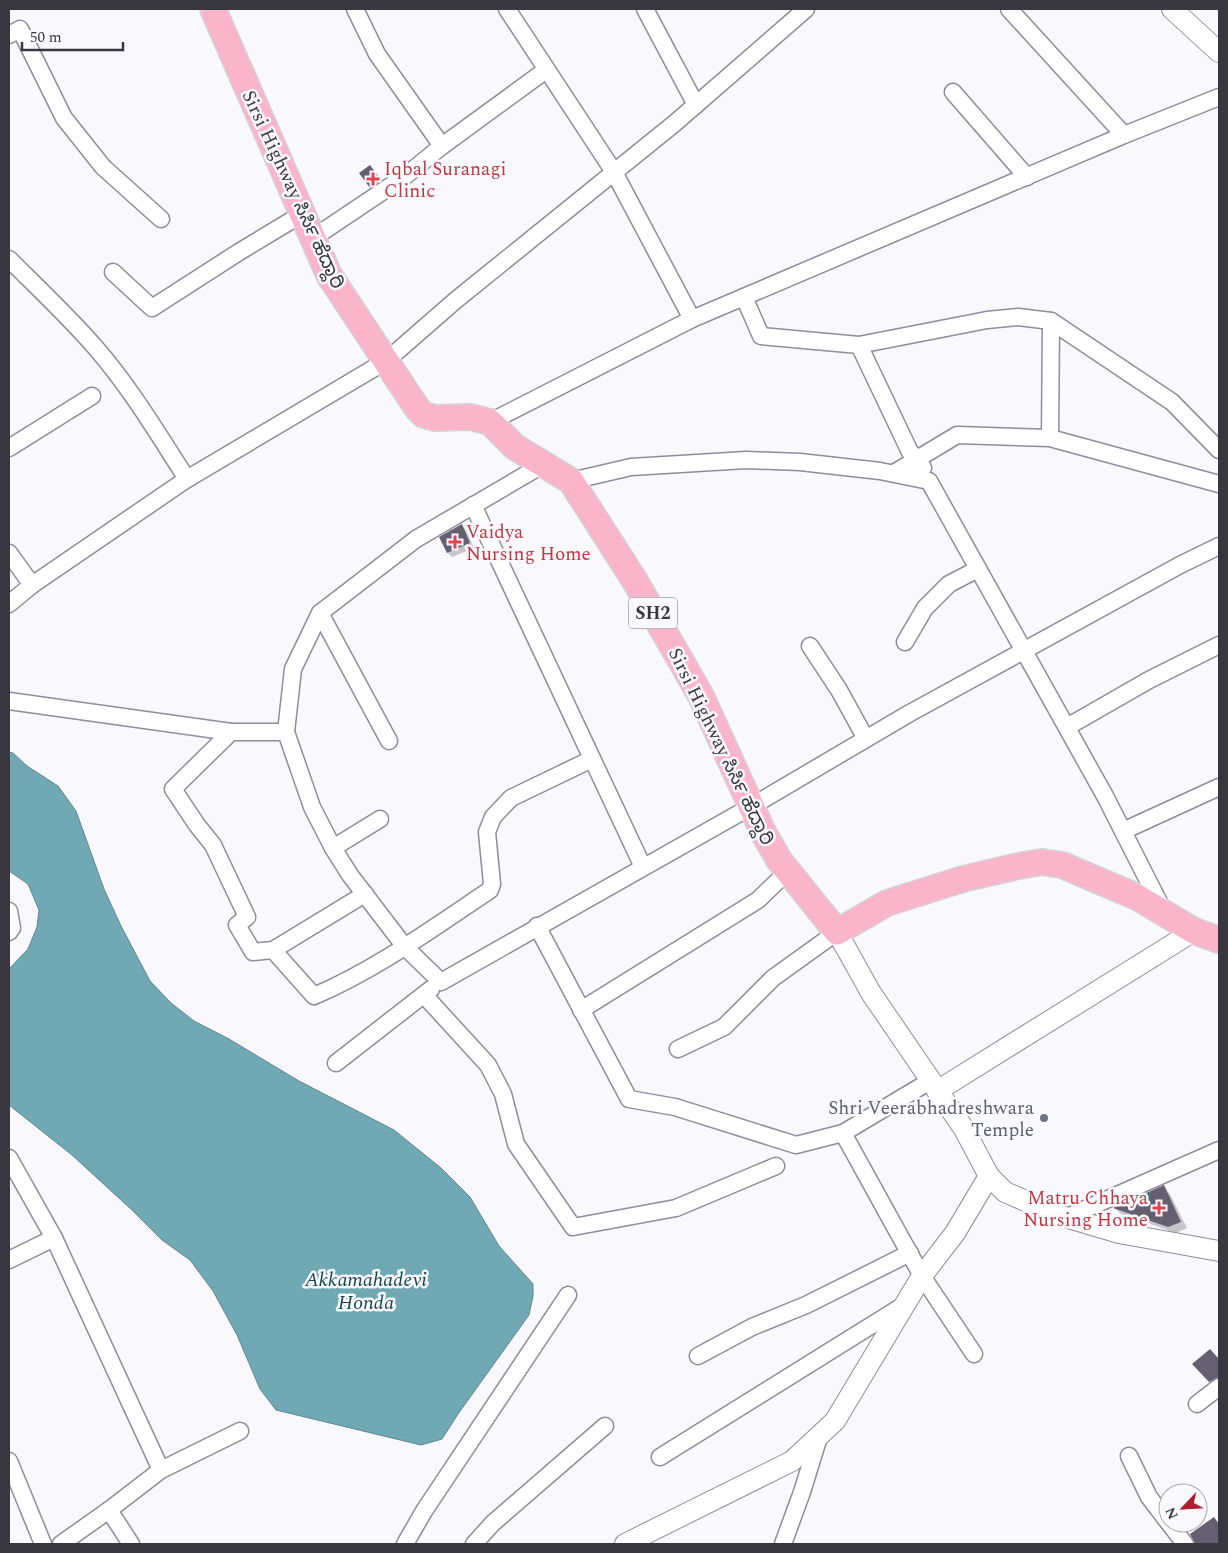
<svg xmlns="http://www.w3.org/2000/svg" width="1228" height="1553" font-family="Spectral,'Noto Sans Kannada',serif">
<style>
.water{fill:#70a8b4;stroke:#5f8691}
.shadow{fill:#0003}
.building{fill:#656071}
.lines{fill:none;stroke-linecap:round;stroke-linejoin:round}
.minor-casing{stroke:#908b9d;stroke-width:19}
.tertiary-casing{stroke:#908b9d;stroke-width:22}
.primary-casing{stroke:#d3d3d5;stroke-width:28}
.minor{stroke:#fff;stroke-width:16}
.tertiary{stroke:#fff;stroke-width:20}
.primary{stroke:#fbb5cb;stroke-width:25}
.health-dot{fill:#e0444e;stroke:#f9f8fc;stroke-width:2}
.worship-dot{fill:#6b7280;stroke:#f9f8fc;stroke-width:2}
.labels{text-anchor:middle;stroke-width:5;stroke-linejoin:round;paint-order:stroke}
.shield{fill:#f9f8fc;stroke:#727077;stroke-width:1}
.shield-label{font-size:18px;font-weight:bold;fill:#38363e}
.health-label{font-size:19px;fill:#be3a42;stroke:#f9f8fc;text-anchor:start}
.street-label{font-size:19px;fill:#38363e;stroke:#f9f8fc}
.worship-label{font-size:19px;fill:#5b616d;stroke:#f9f8fc;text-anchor:end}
.water-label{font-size:20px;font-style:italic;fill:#13474f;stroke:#f9f8fc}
</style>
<rect width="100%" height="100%" fill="#f9f8fc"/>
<polygon class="water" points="9,752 13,753 27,766 58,786 76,811 104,889 121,926 150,981 171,1003 194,1021 229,1039 299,1081 394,1130 441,1168 470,1197 499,1246 533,1284 533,1296 529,1315 458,1414 442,1439 421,1445 276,1410 260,1389 237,1335 213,1291 190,1260 162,1240 133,1211 72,1155 9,1105 9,969 28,949 37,927 39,910 28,884 9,871"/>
<g class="shadow">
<polygon points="370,166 385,185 375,191 371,187"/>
<polygon points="461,525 466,530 474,548 452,557 448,553 441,537"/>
<polygon points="1164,1187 1170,1194 1187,1228 1176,1233 1121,1214 1115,1208"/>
<polygon points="1210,1350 1219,1361 1219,1382 1214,1386 1194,1365"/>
</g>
<g class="building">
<polygon points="370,165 381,180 370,188 359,173"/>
<polygon points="462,524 470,543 447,553 439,537"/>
<polygon points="1164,1185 1181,1222 1168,1227 1113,1208"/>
<polygon points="1210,1349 1219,1359 1219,1377 1209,1382 1192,1364"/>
<polygon points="1214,1517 1219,1524 1219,1544 1195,1544 1190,1534"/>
</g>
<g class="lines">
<g class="minor-casing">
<g id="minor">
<polyline points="355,9 377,54 442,146"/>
<polyline points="507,9 614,172 692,319"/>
<polyline points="645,9 696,105"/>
<polyline points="1009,9 1124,135"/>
<polyline points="9,35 20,29 64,118 103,167 161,219"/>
<polyline points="953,92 1027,177"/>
<polyline points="313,238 404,177 442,146 546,70"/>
<path d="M9,259C38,288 68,316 95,347C130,387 158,434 187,479"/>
<polyline points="113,272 152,308 239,252 302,214"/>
<polyline points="744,297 761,336 859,345 910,452 918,459 923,468"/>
<polyline points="859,345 987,320 1018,317 1051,321 1172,402 1219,450"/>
<polyline points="490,422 692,319 1124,135 1219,97"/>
<polyline points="1050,438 1051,321"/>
<polyline points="9,448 92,396"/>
<polyline points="894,473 957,435 1050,438 1219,484"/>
<polyline points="571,481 631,467 746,460 800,462 880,471 929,481 1105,796 1164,912"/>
<polyline points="473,505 643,867"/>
<polyline points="9,553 32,585"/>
<polyline points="9,604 32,585 187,479 386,361 456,300 675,123 806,9"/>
<polyline points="320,613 389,741"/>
<polyline points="905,642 925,608 949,584 978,569"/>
<polyline points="810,646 839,690 866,739"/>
<polyline points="9,701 231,732 286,732 312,807 333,848 350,875 405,947 441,982 752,806 910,713 1180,565 1219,546"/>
<polyline points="1067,727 1149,680 1219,645"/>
<polyline points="231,732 173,789 197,825 213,845 247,917 237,925 253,952 273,950 365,894"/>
<polyline points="286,732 293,669 320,613 416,539 544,464"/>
<polyline points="1123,831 1219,787"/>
<polyline points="333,848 380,819"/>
<polyline points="9,911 12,928 9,932"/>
<polyline points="537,926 629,1099 675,1107 796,1145 843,1133 930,1081"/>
<path d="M273,950L314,996C377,969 433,928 490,890L492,884L487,832L493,817L511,798L592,759"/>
<polyline points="424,995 488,1065 503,1094 516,1144 573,1227 676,1208 776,1166"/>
<polyline points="581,1010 758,900 788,871"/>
<polyline points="678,1049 724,1027 773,978 837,932"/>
<polyline points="336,1063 431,989"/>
<polyline points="843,1133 922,1276 974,1354"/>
<polyline points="9,1158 54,1238 161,1470"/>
<polyline points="1065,1218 1219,1150"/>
<polyline points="9,1260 54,1238"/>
<polyline points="698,1356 752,1327 806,1305 910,1253"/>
<polyline points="1197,1404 1219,1387"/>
<polyline points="1129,1456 1149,1497 1168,1522"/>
<polyline points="660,1457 904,1305"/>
<polyline points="9,1461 43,1544"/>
<polyline points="1169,1523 1185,1544"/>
<polyline points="61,1544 109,1510"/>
<polyline points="131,1544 109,1510 161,1470 240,1431"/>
<polyline points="405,1544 424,1511 568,1295"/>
<polyline points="474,1544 493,1523 605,1426"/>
<polyline points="783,1544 802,1492 819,1437"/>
</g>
</g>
<g class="tertiary-casing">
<g id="tertiary">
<polyline points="1172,9 1219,52"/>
<polyline points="837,932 871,993 964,1129 989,1176 1005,1192 1058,1215 1119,1233 1219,1251"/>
<polyline points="937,1091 1194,931"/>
<polyline points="625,1544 792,1461 835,1421 922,1276 955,1233 989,1176"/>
</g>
</g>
<g class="primary-casing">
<polyline id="primary" points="213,9 329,275 417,408 424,415 435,418 470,417 490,422 515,447 571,481 635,581 701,696 763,832 779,860 837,932 887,903 963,879 1018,866 1042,862 1062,865 1137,897 1194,931 1219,940"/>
</g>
<use href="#minor" class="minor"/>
<use href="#tertiary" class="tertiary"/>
<use href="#primary" class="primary"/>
</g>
<g class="health-dot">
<path d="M370.5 171.5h5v5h5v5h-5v5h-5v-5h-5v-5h5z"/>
<path d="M452.5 534.5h5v5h5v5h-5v5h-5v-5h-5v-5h5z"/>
<path d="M1156.5 1200.5h5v5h5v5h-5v5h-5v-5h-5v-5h5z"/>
</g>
<circle class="worship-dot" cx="1044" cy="1118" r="5"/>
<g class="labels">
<rect class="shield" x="629" y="597.5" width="48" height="31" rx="4"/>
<g class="shield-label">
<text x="653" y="619">SH2</text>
</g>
<g class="health-label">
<text x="384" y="175">Iqbal Suranagi<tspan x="384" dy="22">Clinic</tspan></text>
<text x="466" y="538">Vaidya<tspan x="466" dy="22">Nursing Home</tspan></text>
<text x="1148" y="1204" text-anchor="end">Matru Chhaya<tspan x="1148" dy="22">Nursing Home</tspan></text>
</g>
<g class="street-label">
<text transform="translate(294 189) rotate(65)" y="7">Sirsi Highway ಸಿರ್ಸಿ ಹೆದ್ದಾರಿ</text>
<text transform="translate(722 746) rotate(64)" y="7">Sirsi Highway ಸಿರ್ಸಿ ಹೆದ್ದಾರಿ</text>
</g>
<g class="worship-label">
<text x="1034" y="1114">Shri Veerabhadreshwara<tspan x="1034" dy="22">Temple</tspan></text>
</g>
<g class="water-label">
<text x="366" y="1286">Akkamahadevi<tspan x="366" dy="23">Honda</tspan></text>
</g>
</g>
<rect width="1228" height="1553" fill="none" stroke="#38363e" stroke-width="20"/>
<g transform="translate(1183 1508) rotate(245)"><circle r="24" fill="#f9f8fc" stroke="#acaab0"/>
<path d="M0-4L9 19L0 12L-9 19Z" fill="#b11e30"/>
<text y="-8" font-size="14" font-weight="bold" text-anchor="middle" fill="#38363e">N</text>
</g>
<path d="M22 42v8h101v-8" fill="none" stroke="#38363e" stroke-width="2.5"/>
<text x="30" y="42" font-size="15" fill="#38363e" stroke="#f9f8fc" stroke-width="4" paint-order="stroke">50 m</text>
</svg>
